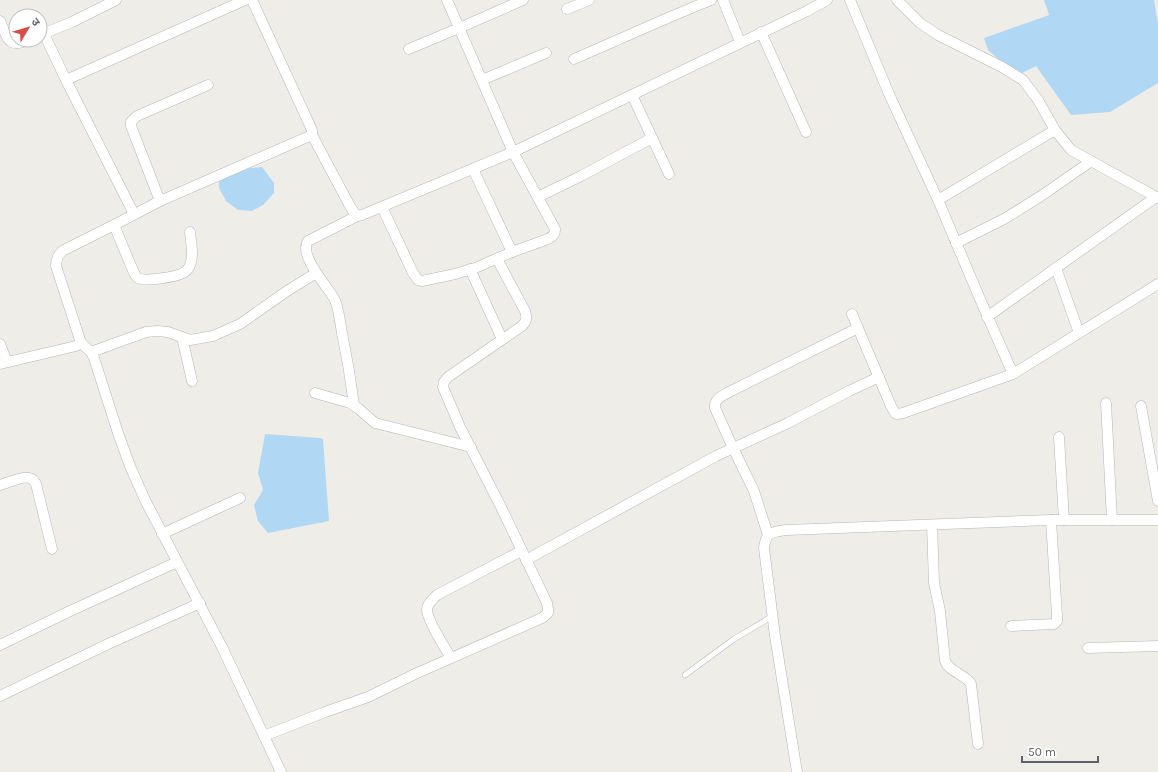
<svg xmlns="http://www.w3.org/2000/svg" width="1158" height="772" font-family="Karla,'Noto Sans Devanagari',sans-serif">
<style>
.water{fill:#b0d8f5}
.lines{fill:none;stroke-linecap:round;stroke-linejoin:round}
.service-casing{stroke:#b4b6ba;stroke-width:6}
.minor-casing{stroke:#b4b6ba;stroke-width:11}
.service{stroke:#fff;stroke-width:5}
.minor{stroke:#fff;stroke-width:10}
</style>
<rect width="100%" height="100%" fill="#efede7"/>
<g class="water">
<polygon points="1044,0 1154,0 1158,24 1158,83 1110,112 1071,115 1036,66 1022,73 1006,66 988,50 984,38 1049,15"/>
<polygon points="262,167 274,183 274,193 263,205 252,211 238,210 226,201 219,188 219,178 239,169"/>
<polygon points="265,434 320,438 323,439 329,521 268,533 258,521 254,505 263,490 258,473"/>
</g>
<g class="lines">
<g class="service-casing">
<polyline id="service" points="685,675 734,639 773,616"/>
</g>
<g class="minor-casing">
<g id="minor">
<polyline points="723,0 740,42"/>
<polyline points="850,0 889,94 938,200 980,299 1013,374 1158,284"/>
<polyline points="897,0 920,23 938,35 1002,67 1023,80 1038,100 1055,130 1071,150 1158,198"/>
<polyline points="567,9 589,0"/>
<path d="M0,21C8,38 7,49 29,40"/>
<polyline points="761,32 806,132"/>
<polyline points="44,34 66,80 134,214"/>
<polyline points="40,35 72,22 116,0"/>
<polyline points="409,49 459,28 523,0"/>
<polyline points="574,59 670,17 711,0"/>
<polyline points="66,80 245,0"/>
<polyline points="482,80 546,53"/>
<polyline points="632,95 669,174"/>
<polyline points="312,135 351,208 357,216 362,215 513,152 807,11 827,0"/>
<polyline points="473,169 512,252"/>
<polyline points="538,197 581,176 652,138"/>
<polyline points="938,200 1055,130"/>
<polyline points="160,201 131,126 131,122 137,116 208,85"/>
<path d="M382,207L413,273L418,280L422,281L455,274L475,268L512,252L548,239C553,236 555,235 555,229L513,152L447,0"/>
<path d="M114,225L134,273C135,274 136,277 138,278C144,282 176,277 183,273C185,272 187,270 188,269C195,258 191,244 190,232"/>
<polyline points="956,243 1004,219 1041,196 1090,162"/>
<polyline points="1056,268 1079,333"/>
<polyline points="470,269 502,339"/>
<polyline points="852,314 891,406 895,413 897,414 903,413 1013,374"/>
<polyline points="987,317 1156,197"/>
<polyline points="182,337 192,381"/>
<polyline points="81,343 91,352 94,358 118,433 130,466 145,500 222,647 281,772"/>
<polyline points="0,344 7,362"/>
<polyline points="91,352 146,332 157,331 168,332 190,340 213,336 240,324 287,291 316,273"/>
<path d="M0,364L76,346L81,343L56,266C56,259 58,254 64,250L114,225L160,201L312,135V130L252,0"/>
<polyline points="315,393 350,403 359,409 375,423 471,447"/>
<polyline points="1106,403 1112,520"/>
<path d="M354,405C351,381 347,357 342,333C340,322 339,310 335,300C328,287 298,255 308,241L357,216"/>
<polyline points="1141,406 1158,501"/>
<polyline points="1059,437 1064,520"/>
<path d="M0,485C7,483 23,476 29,478C33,478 34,481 36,484L52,549"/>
<path d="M932,525L934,583L940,611L945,661C949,672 965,674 971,684L978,744"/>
<polyline points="162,534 240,498"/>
<path d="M768,535L754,491L733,448L715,408C714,399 722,396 729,392L858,328"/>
<polyline points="526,560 716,456 788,423 849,391 879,377"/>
<polyline points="1011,626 1054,624 1057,621 1057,616 1051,520"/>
<polyline points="0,645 68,612 177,562"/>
<polyline points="1088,648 1158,646"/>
<path d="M451,658C445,648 427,620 427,610C427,604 433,599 437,595L521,551"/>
<polyline points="0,696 108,644 200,603"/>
<path d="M264,736L325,712L368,697L415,674L542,618L548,613V609L547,603L500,505L460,427L443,387L444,382L448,377L522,326C527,321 527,318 525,311L497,259"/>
<path d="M797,772L775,636L764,548C766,532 772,532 786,530L1051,520H1158"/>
</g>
</g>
<use href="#service" class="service"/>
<use href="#minor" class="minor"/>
</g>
<g transform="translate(28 28) rotate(52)"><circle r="19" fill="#ffffff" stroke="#bfc0c1"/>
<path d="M0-3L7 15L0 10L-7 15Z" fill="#d54f46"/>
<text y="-6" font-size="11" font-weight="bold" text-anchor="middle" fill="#5e6165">उ</text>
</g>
<path d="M1022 756v6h76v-6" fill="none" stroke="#5e6165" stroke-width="2"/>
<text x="1028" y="756" font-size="12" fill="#5e6165" stroke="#ffffff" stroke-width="3" paint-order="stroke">50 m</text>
</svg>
